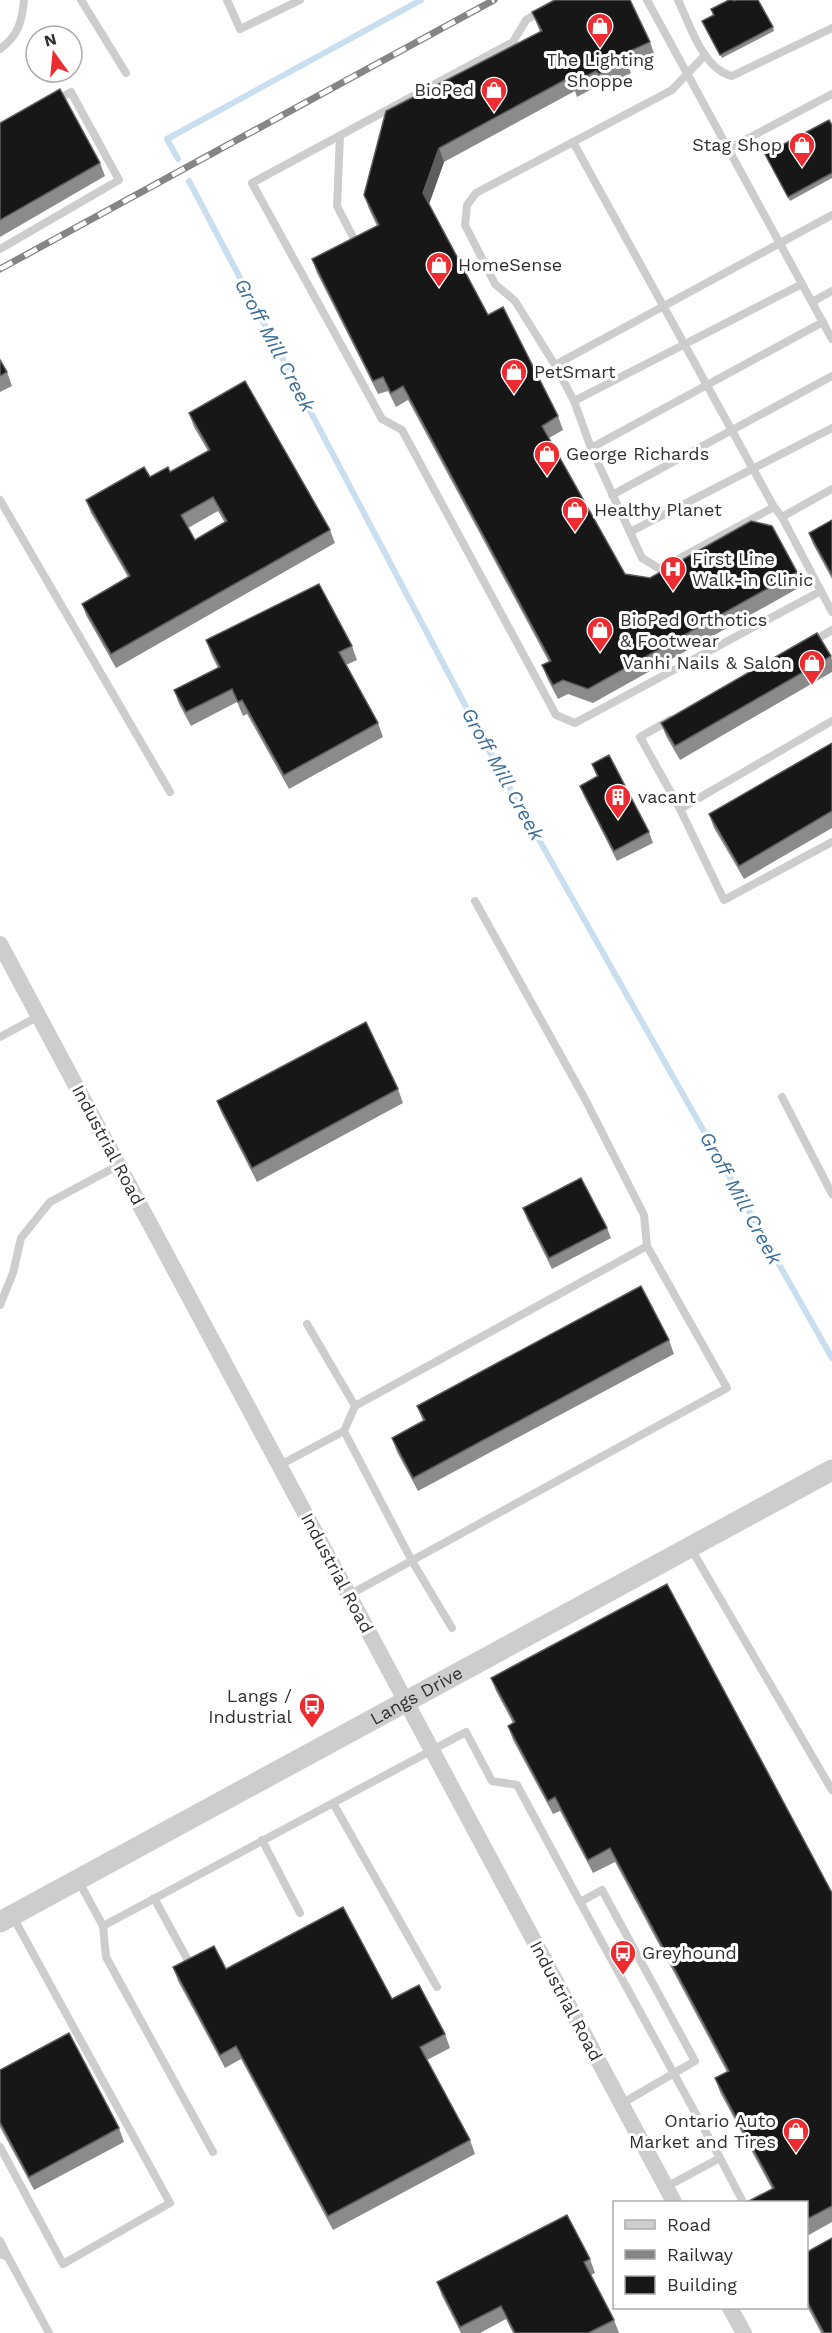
<svg xmlns="http://www.w3.org/2000/svg" width="832" height="2333" font-family="'Work Sans',sans-serif">
<style>
.lines{fill:none;stroke-linecap:round;stroke-linejoin:round}
.stream{stroke:#c9deee;stroke-width:6}
.service{stroke:#cdcdcd;stroke-width:8}
.minor{stroke:#cdcdcd;stroke-width:16}
.tertiary{stroke:#cdcdcd;stroke-width:21}
.rail-casing{stroke:#858585;stroke-width:7}
.rail{stroke:#fff;stroke-width:4.5;stroke-dasharray:14;stroke-linecap:butt}
.wall{fill:#8b8b8b;fill-rule:evenodd}
.shaded-wall{fill:#5d5d5d}
.building{fill:#171717;stroke:#5d5d5d;stroke-width:1.5;fill-rule:evenodd}
.labels{text-anchor:middle;stroke-width:6;stroke-linejoin:round;paint-order:stroke}
.poi-label{font-size:18px;fill:#303030;stroke:#fff;text-anchor:start}
.street-label{font-size:18px;fill:#303030;stroke:#fff}
.water-label{font-size:20px;font-style:italic;fill:#3a6e96;stroke:#fff}
</style>
<rect width="100%" height="100%" fill="#fff"/>
<g class="lines">
<g class="stream">
<polyline points="178,159 167,139 421,0"/>
<polyline points="189,181 494,760 832,1358"/>
</g>
<g class="service">
<polyline points="81,0 126,73"/>
<polyline points="227,0 240,29 300,0"/>
<polyline points="560,0 526,20 513,42 252,183 382,419 402,430 556,715 575,723 821,591"/>
<polyline points="647,0 832,339"/>
<path d="M678,0C690,25 703,69 732,76L832,28"/>
<path d="M0,49C18,36 22,22 24,0"/>
<polyline points="705,55 672,90 476,193 467,205 465,225 495,284 515,301 555,365 574,401 591,448 642,558 660,569 774,507 782,517"/>
<polyline points="340,136 337,206 356,243"/>
<polyline points="573,142 774,507"/>
<polyline points="728,149 832,94"/>
<polyline points="0,249 119,180 71,92 55,101"/>
<polyline points="812,302 832,291"/>
<polyline points="555,365 832,215"/>
<polyline points="574,401 802,284"/>
<polyline points="591,448 823,322"/>
<polyline points="832,489 782,517 832,612"/>
<polyline points="612,495 832,376"/>
<polyline points="0,500 170,792"/>
<polyline points="630,532 832,428"/>
<polyline points="810,643 832,630"/>
<polyline points="670,720 640,737 680,809"/>
<polyline points="832,721 680,809 724,900 832,842"/>
<polyline points="475,901 585,1099 644,1215 647,1246"/>
<polyline points="0,1037 39,1016"/>
<polyline points="782,1097 832,1194"/>
<polyline points="0,1305 13,1273 21,1238 50,1202 119,1165"/>
<polyline points="307,1324 355,1406"/>
<polyline points="344,1431 412,1561 452,1628"/>
<polyline points="280,1465 344,1431 355,1406 647,1246 727,1388 349,1595"/>
<polyline points="690,1547 832,1790"/>
<polyline points="333,1803 437,1987"/>
<polyline points="262,1840 300,1913"/>
<polyline points="78,1880 103,1926 466,1732 492,1781 517,1785 580,1902"/>
<polyline points="154,1898 190,1964"/>
<polyline points="103,1926 106,1957 213,2152"/>
<polyline points="621,2104 695,2061 602,1890 580,1902 720,2158 666,2187"/>
<polyline points="0,2147 63,2264 170,2203 13,1917"/>
<polyline points="720,2158 743,2202"/>
<polyline points="0,2241 8,2257"/>
<polyline points="0,2254 8,2257 49,2333"/>
</g>
<g class="minor">
<polyline points="0,944 674,2202"/>
<polyline points="730,2308 744,2333"/>
</g>
<path class="tertiary" id="s1" d="M0,1922L832,1470"/>
<g class="rail-casing">
<polyline id="rail" points="0,269 494,0"/>
</g>
<use href="#rail" class="rail"/>
</g>
<g class="wall">
<polygon points="734,1 773,27 774,31 722,58 702,21 713,15 711,9"/>
<polygon points="532,12 650,42 655,56 629,68 631,73 604,88 601,84 577,97 575,91 444,162 429,204 488,315 558,416 563,430 549,438 625,574 650,578 797,572 802,586 593,703 568,694 558,699 547,678 542,665 549,662 408,400 396,407 388,391 378,394 317,273 312,259 377,226 369,209 364,195 540,32"/>
<polygon points="0,123 100,163 105,176 0,237"/>
<polygon points="832,125 832,178 790,201 765,154"/>
<polygon points="0,360 7,372 12,386 0,392"/>
<path d="M189,413L330,530L335,543L116,668L87,617L82,604L128,577L91,513L86,500L150,477L170,472L208,451L194,427ZM218,511L225,523L195,540L188,528Z"/>
<polygon points="832,520 832,579 813,544 809,533"/>
<polygon points="206,640 352,646 357,660 346,665 378,723 383,737 289,789 247,714 243,716 237,702 191,726 179,704 174,690 218,668 211,654"/>
<polygon points="831,656 832,660 832,672 680,760 666,736 661,723"/>
<polygon points="832,743 832,828 744,879 714,828 709,814"/>
<polygon points="592,764 649,832 653,843 617,861 584,796 580,786 597,777"/>
<polygon points="398,1089 403,1103 257,1182 222,1114 217,1101"/>
<polygon points="523,1208 607,1228 611,1238 552,1269 527,1219"/>
<polygon points="669,1340 674,1354 418,1491 397,1452 392,1438 423,1421 417,1406"/>
<polygon points="491,1678 832,1893 832,2222 807,2236 807,2202 772,2189 720,2092 715,2078 727,2072 615,1862 593,1873 560,1811 553,1814 513,1740 508,1726 513,1723 496,1691"/>
<polygon points="173,1967 226,1969 392,1999 445,2034 450,2048 427,2060 470,2140 475,2154 333,2230 241,2059 225,2068 178,1981"/>
<polygon points="0,2070 119,2128 124,2142 34,2190 0,2127"/>
<polygon points="807,2252 832,2333 821,2333 807,2306"/>
<polygon points="590,2259 595,2273 591,2275 614,2320 619,2333 513,2333 506,2319 480,2333 461,2333 442,2296 437,2282"/>
</g>
<polygon class="shaded-wall" points="439,148 444,162 428,207 423,193"/>
<g class="building">
<polygon points="555,0 630,0 650,42 623,54 626,60 599,74 596,71 572,83 570,77 439,148 423,193 488,315 503,307 558,416 542,426 625,574 650,578 751,521 772,526 797,572 588,689 563,680 553,685 542,665 551,661 403,386 391,393 383,377 373,381 312,259 379,225 364,195 386,111 542,31 532,12"/>
<polygon points="729,0 734,0 734,1 737,0 758,0 773,27 720,55 702,21 714,15 711,9"/>
<polygon points="60,89 100,163 0,220 0,123"/>
<polygon points="829,120 832,125 832,173 788,197 765,154"/>
<polygon points="0,360 7,372 0,376"/>
<path d="M245,381L330,530L111,654L82,604L130,576L86,500L144,467L150,477L168,467L170,472L210,450L189,413ZM213,497L227,521L195,540L181,515Z"/>
<polygon points="832,520 832,575 809,533"/>
<polygon points="319,584 352,646 339,652 378,723 284,775 242,700 238,702 232,689 186,712 174,690 220,667 206,640"/>
<polygon points="817,633 831,656 675,746 661,723"/>
<polygon points="832,743 832,811 739,866 709,814"/>
<polygon points="609,755 649,832 614,851 580,786 598,776 592,764"/>
<polygon points="366,1022 398,1089 252,1168 217,1101"/>
<polygon points="581,1178 607,1228 549,1258 523,1208"/>
<polygon points="641,1286 669,1340 413,1478 392,1438 425,1420 417,1406"/>
<polygon points="667,1584 832,1893 832,2206 807,2219 807,2202 747,2202 774,2188 715,2078 729,2071 610,1848 588,1860 555,1797 548,1801 508,1726 515,1722 491,1678"/>
<polygon points="343,1907 392,1999 419,1985 445,2034 420,2047 470,2140 328,2216 236,2046 220,2055 173,1967 214,1946 226,1969"/>
<polygon points="69,2033 119,2128 29,2177 0,2122 0,2070"/>
<polygon points="567,2215 590,2259 584,2262 614,2320 588,2333 515,2333 501,2306 460,2327 437,2282"/>
<polygon points="832,2238 832,2333 824,2333 807,2301 807,2252"/>
</g>
<defs>
<g id="shop-pin" transform="scale(1.35)"><path d="M0 17L-7.5 6A9.5 9.5 0 1 1 7.5 6Z" fill="#ec2c31" stroke="#fff"/><path d="M-5-2.5h2.3a2.7 3.5 0 0 1 5.4 0H5L5.5 6h-11ZM-1.5-2.5h3a1.5 2.3 0 0 0-3 0Z" fill="#fff"/></g>
<g id="hospital-pin" transform="scale(1.35)"><path d="M0 17L-7.5 6A9.5 9.5 0 1 1 7.5 6Z" fill="#ec2c31" stroke="#fff"/><path d="M-5-5h3v3.5h4V-5h3V5h-3V1.5h-4V5h-3Z" fill="#fff"/></g>
<g id="building-pin" transform="scale(1.35)"><path d="M0 17L-7.5 6A9.5 9.5 0 1 1 7.5 6Z" fill="#ec2c31" stroke="#fff"/><path d="M-4-6H4V6H1V3H-1V6H-4ZM-2.5-4.3h1.7v1.8h-1.7ZM.8-4.3h1.7v1.8H.8ZM-2.5-1h1.7V.8h-1.7ZM.8-1h1.7V.8H.8Z" fill="#fff"/></g>
<g id="bus-pin" transform="scale(1.35)"><path d="M0 17L-7.5 6A9.5 9.5 0 1 1 7.5 6Z" fill="#ec2c31" stroke="#fff"/><path d="M-5-6H5V4H4V6H2V4H-2V6H-4V4H-5ZM-3.5-4V0h7V-4ZM-3.5 1.2v1.5H-2V1.2ZM2 1.2v1.5H3.5V1.2Z" fill="#fff"/></g>
</defs>
<g fill-rule="evenodd">
<use href="#shop-pin" x="600" y="26"/>
<use href="#shop-pin" x="494" y="90"/>
<use href="#shop-pin" x="802" y="145"/>
<use href="#shop-pin" x="439" y="265"/>
<use href="#shop-pin" x="514" y="372"/>
<use href="#shop-pin" x="547" y="454"/>
<use href="#shop-pin" x="575" y="510"/>
<use href="#hospital-pin" x="673" y="569"/>
<use href="#shop-pin" x="600" y="630"/>
<use href="#shop-pin" x="812" y="663"/>
<use href="#building-pin" x="618" y="797"/>
<use href="#bus-pin" x="312" y="1706"/>
<use href="#bus-pin" x="623" y="1953"/>
<use href="#shop-pin" x="796" y="2131"/>
</g>
<g class="labels">
<g class="poi-label">
<text x="600" y="66" text-anchor="middle">The Lighting<tspan x="600" dy="21">Shoppe</tspan></text>
<text x="474" y="96" text-anchor="end">BioPed</text>
<text x="782" y="151" text-anchor="end">Stag Shop</text>
<text x="458" y="271">HomeSense</text>
<text x="534" y="378">PetSmart</text>
<text x="566" y="460">George Richards</text>
<text x="594" y="516">Healthy Planet</text>
<text x="692" y="565">First Line<tspan x="692" dy="21">Walk-in Clinic</tspan></text>
<text x="620" y="626">BioPed Orthotics<tspan x="620" dy="21">&amp; Footwear</tspan></text>
<text x="792" y="669" text-anchor="end">Vanhi Nails &amp; Salon</text>
<text x="638" y="803">vacant</text>
<text x="292" y="1702" text-anchor="end">Langs /<tspan x="292" dy="21">Industrial</tspan></text>
<text x="642" y="1959">Greyhound</text>
<text x="776" y="2127" text-anchor="end">Ontario Auto<tspan x="776" dy="21">Market and Tires</tspan></text>
</g>
<g class="street-label">
<text transform="translate(108 1145) rotate(62)" y="6">Industrial Road</text>
<text transform="translate(337 1573) rotate(62)" y="6">Industrial Road</text>
<text dy="6" stroke="none"><textPath href="#s1" startOffset="474">Langs Drive</textPath></text>
<text transform="translate(566 2001) rotate(62)" y="6">Industrial Road</text>
</g>
<g class="water-label">
<text transform="translate(275 345) rotate(62)" y="7">Groff Mill Creek</text>
<text transform="translate(503 774) rotate(61)" y="7">Groff Mill Creek</text>
<text transform="translate(741 1198) rotate(61)" y="7">Groff Mill Creek</text>
</g>
</g>
<rect x="613" y="2201" width="195" height="108" fill="#ffffff" stroke="#acacac" stroke-width="1.5"/>
<rect x="625" y="2220" width="30" height="9" fill="#cdcdcd" stroke="#acacac" stroke-width="1.5"/>
<text x="667" y="2231" font-size="18" fill="#303030">Road</text>
<rect x="625" y="2250" width="30" height="9" fill="#858585" stroke="#acacac" stroke-width="1.5"/>
<text x="667" y="2261" font-size="18" fill="#303030">Railway</text>
<rect x="625" y="2276" width="30" height="18" fill="#171717" stroke="#acacac" stroke-width="1.5"/>
<text x="667" y="2291" font-size="18" fill="#303030">Building</text>
<g transform="translate(54 54) rotate(345)"><circle r="28" fill="#ffffff" stroke="#acacac" stroke-width="1.5"/>
<path d="M0-4.5L10 22L0 15L-10 22Z" fill="#ec2c31"/>
<text y="-9" font-size="16" font-weight="bold" text-anchor="middle" fill="#303030">N</text>
</g>
</svg>
